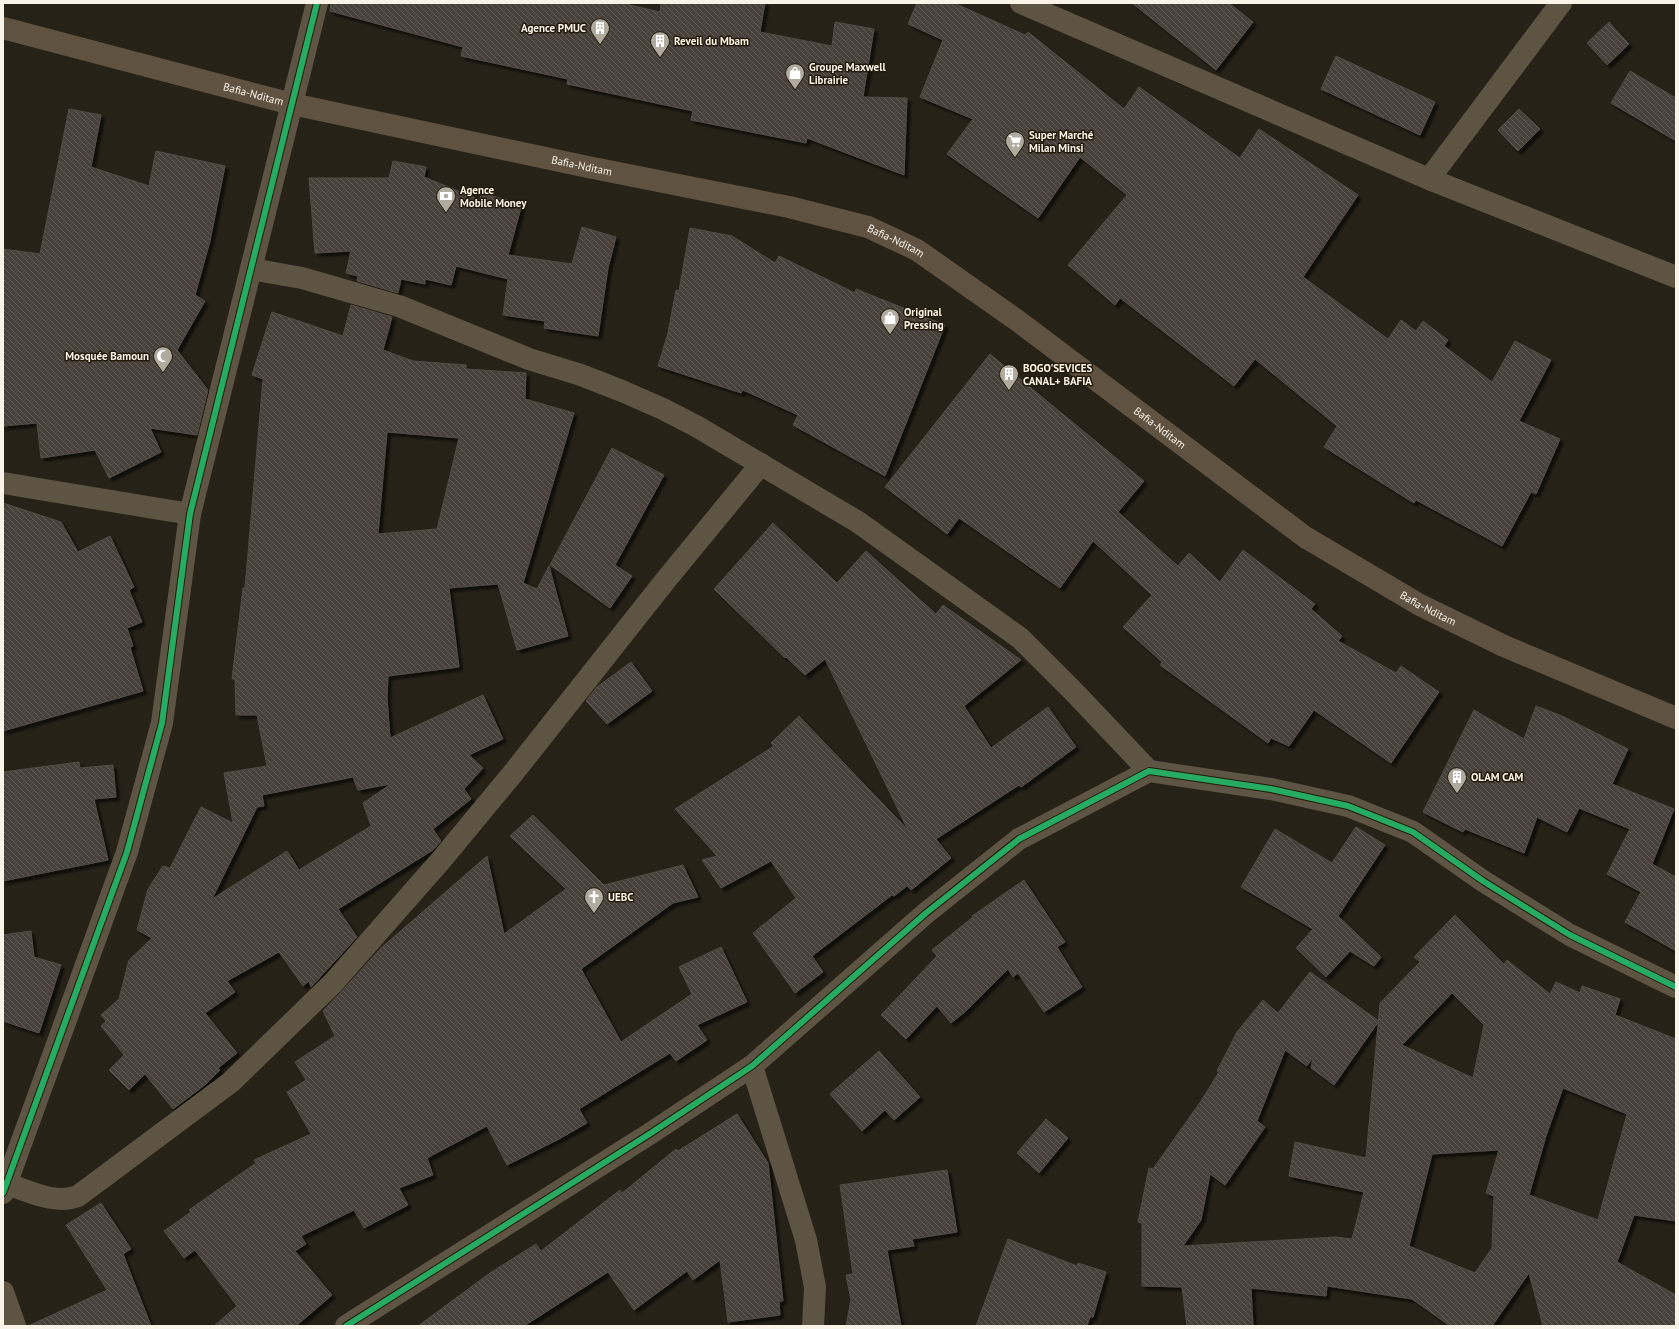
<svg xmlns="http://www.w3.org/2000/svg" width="1679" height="1329" font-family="'PT Sans',sans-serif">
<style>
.building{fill:url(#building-back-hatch);stroke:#524c46;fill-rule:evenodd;filter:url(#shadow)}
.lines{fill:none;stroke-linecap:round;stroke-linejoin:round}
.minor{stroke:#5e5443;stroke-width:22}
.secondary{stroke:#5f5240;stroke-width:22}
.cycleway-casing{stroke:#231a09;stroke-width:8}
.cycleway{stroke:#26ab63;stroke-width:6}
.labels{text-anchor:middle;stroke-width:3;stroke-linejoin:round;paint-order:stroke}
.poi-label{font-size:11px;font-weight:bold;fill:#f9f3e8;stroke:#231a09;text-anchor:start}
.street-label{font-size:11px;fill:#f9f3e8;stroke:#231a09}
</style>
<defs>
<pattern id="building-back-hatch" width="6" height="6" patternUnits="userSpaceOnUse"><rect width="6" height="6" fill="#47403a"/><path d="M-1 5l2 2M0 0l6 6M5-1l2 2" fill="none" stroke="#625c56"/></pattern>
<filter id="shadow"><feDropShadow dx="3.5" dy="3.5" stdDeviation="1" flood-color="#0009"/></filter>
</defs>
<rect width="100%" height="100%" fill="#272218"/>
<g class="building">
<polygon points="331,3 621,3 660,12 661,3 765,3 760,32 832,46 835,22 874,29 863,97 907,98 904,175 807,138 806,143 691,120 693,111 567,84 568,79 461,56 463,47 330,11"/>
<polygon points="917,3 954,3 1025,35 1028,32 1124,109 1139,87 1240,158 1259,129 1358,195 1303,277 1388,339 1401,320 1416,331 1423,321 1448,340 1444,346 1492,382 1515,341 1551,360 1519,421 1560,439 1536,494 1531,492 1502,546 1416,500 1414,503 1324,447 1337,426 1255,359 1234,386 1120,298 1115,305 1068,265 1127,195 1080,157 1038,218 947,154 973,119 920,97 943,40 908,24"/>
<polygon points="1132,3 1229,3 1253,22 1216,70"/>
<polygon points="1609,22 1629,44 1607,65 1587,43"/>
<polygon points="1336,56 1435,102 1420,135 1321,89"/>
<polygon points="1630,71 1676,98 1676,141 1611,103"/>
<polygon points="69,109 101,115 91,167 149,186 156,151 225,166 210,241 195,295 205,301 177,350 208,390 197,435 150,428 161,452 109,478 95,450 41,458 37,423 3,426 3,249 40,254"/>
<polygon points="1519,109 1540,129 1518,151 1498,130"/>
<polygon points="393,161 426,167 424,177 480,200 481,193 522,204 508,255 572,264 582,227 616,237 608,268 598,336 544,328 545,321 503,315 508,279 456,266 451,285 425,279 425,284 401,279 398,293 357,281 358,276 346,273 351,251 315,253 309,178 389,178"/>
<polygon points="690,228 732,236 775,263 779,256 855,293 856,289 945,325 885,476 793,425 798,415 743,390 741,393 658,366 668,333 676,290 679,291"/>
<path d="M351,305L392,317L383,350L413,361L466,365V369L526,373L525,399L574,413L523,583L537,589L549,566L568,636L517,650L498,584L449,588L459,667L388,676L387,698L390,738L483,695L503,739L469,755L483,768L464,789L471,799L433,829L441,841L433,850L338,909L357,937L311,987L309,981L303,986L279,952L227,981L235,992L205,1013L237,1053L218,1068L220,1070L206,1084L173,1109L145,1074L129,1090L109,1070L124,1055L101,1026L106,1021L101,1015L119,999L129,960L152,938L137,930L148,889L163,866L170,868L201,807L233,823L224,773L267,766L257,715H236L235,679H232L243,588H245L263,379L252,375L272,312L343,336ZM387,432L459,438L437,529L378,534ZM353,777L358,790L391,784L363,803L371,826L299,870L287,851L212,899L257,807L264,806L262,795Z"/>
<polygon points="990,354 1144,481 1118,512 1178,566 1189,553 1220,582 1243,550 1315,604 1311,609 1342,636 1338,641 1396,673 1401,666 1439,692 1391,763 1314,710 1289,746 1271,738 1268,743 1160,665 1162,662 1123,627 1152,595 1093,541 1060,588 959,518 947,534 885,487"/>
<polygon points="612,448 664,475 615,565 632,576 610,608 550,565"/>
<polygon points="3,503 61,522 78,552 110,536 134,587 129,590 142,622 127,628 133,646 130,647 143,691 3,731"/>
<polygon points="773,523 837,583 866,551 936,614 943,605 1021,660 964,706 991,748 1048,707 1076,747 1021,787 1019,785 936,839 951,858 911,890 907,886 894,896 892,895 812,956 823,972 795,993 753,933 796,898 771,861 721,888 702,860 717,856 675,809 774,746 771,743 799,716 908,830 825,659 805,675 786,657 785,658 714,589"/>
<polygon points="631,662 652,691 607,724 586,701 597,687"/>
<polygon points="1536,706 1562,716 1628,749 1612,784 1674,809 1652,864 1676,877 1676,951 1625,922 1641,892 1607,874 1630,829 1579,808 1567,832 1537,817 1524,853 1465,829 1463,832 1423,812 1474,710 1524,739"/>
<polygon points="79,762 80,768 113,765 116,797 94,799 108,860 3,881 3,772"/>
<polygon points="533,815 604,885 683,865 698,897 673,903 581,969 621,1042 692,994 679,967 721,947 747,1002 697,1025 707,1040 676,1061 670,1053 579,1109 587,1123 559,1139 507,1165 487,1126 427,1158 433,1175 399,1188 408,1205 364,1228 354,1210 301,1236 306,1244 295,1251 332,1295 296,1326 214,1326 237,1306 195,1250 184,1258 164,1231 191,1212 189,1210 256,1163 254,1160 311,1134 287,1092 306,1080 295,1062 335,1036 323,1011 342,991 381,948 487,856 504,934 566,889 510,836"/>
<polygon points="1356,827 1385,845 1338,916 1381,957 1374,966 1350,951 1326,977 1296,948 1313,929 1241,887 1275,829 1332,863"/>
<polygon points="1024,880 1065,942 1057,947 1082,987 1044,1012 1018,973 1013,977 1008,969 966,1011 951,1023 937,1006 906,1039 881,1015 937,956 932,950 973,917 972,916"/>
<path d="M1455,915L1504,964L1507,960L1550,994L1556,982L1580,993L1582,986L1620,999L1615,1015L1676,1039V1221L1634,1215L1617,1262L1676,1295V1326H1543L1529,1273L1492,1326H1450L1412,1299L1327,1286L1326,1296L1251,1288L1253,1326H1187L1182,1287L1142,1286V1223L1138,1222L1149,1168L1153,1169L1201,1101L1219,1072L1217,1071L1237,1032L1263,1000L1278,1013L1310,972L1379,1021L1334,1085L1311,1068L1313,1057L1307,1066L1285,1050L1257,1121L1265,1127L1225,1185L1210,1174L1201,1220L1183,1246L1336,1237L1352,1239L1364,1192L1289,1176L1295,1142L1366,1158L1380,1003L1420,962L1414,957ZM1452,993L1484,1025L1473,1078L1402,1045ZM1563,1088L1627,1114L1598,1220L1529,1195L1546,1136ZM1499,1150L1486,1193L1494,1196L1492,1248L1475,1273L1409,1246L1432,1154Z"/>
<polygon points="31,931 34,957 61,965 39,1033 3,1021 3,935"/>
<polygon points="879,1051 920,1097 894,1120 885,1110 862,1131 830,1094"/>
<polygon points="737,1114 768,1163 783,1301 779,1301 780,1315 728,1322 720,1260 693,1280 687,1271 634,1310 608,1272 524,1326 418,1326 490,1273 536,1244 541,1251 620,1190 622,1193 676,1149 678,1151"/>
<polygon points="1046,1119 1068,1138 1039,1173 1017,1153"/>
<polygon points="947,1170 957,1232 912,1239 914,1246 887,1250 901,1326 846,1326 851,1300 846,1275 853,1274 840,1185"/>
<polygon points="101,1203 131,1249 123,1254 151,1326 28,1326 107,1290 66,1225"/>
<polygon points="1008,1239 1077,1266 1078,1263 1106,1272 1093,1317 1090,1317 1087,1326 976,1326"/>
</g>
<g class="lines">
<g class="minor">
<polyline points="1021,3 1429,179 1676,277"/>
<polyline points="1429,179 1561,3"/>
<polyline points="251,269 302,278 399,306 529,359 581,375 622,391 663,409 696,426 858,522 1020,638 1075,693 1149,771"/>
<polyline points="3,483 190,514"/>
<polyline points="752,1066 806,1240 815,1287 813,1326"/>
<path d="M7,1184C29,1191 55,1205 78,1196L231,1082L333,983L442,859L514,772L665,581L761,464"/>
<polyline points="3,1193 127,852 162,723 190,514 317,3"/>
<polyline points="3,1292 15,1326"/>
<polyline points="346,1326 651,1133 752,1066 926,913 1019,839 1149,771 1271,789 1348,806 1413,832 1483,881 1570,935 1676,987"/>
</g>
<path class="secondary" id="s1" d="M3,28L292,104L588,167L789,207L868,227L917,250L1018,321L1305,537L1420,605L1504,646L1676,718"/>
<g class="cycleway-casing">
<g id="cycleway">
<polyline points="3,1193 127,852 162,723 190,514 317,3"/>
<polyline points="346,1326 651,1133 752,1066 926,913 1019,839 1149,771 1271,789 1348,806 1413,832 1483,881 1570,935 1676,987"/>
</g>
</g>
<use href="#cycleway" class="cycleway"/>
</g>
<defs>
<g id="building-pin" transform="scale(1)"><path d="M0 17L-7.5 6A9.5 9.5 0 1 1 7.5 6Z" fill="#b0aa9f" stroke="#231a09"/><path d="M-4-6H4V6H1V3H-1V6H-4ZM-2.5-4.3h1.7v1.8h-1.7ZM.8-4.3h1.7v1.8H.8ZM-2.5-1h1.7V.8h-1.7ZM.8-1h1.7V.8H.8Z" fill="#fff"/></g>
<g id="shop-pin" transform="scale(1)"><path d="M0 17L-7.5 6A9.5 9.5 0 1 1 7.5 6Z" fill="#b0aa9f" stroke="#231a09"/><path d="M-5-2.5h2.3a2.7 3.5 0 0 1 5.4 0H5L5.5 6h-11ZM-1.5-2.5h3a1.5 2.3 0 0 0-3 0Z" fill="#fff"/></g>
<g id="supermarket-pin" transform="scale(1)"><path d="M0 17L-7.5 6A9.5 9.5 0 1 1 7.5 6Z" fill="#b0aa9f" stroke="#231a09"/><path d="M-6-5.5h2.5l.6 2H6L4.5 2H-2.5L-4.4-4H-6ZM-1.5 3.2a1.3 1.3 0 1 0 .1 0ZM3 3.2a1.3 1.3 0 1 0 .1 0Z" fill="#fff"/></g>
<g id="bank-pin" transform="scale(1)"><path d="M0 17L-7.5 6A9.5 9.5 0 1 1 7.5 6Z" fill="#b0aa9f" stroke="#231a09"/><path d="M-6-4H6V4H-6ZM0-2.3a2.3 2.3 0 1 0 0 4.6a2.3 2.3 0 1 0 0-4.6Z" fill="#fff"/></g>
<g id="mosque-pin" transform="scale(1)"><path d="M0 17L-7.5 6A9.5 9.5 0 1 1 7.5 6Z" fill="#b0aa9f" stroke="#231a09"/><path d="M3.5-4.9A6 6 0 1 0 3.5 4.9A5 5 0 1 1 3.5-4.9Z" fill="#fff"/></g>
<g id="church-pin" transform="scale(1)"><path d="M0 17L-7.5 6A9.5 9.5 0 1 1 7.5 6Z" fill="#b0aa9f" stroke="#231a09"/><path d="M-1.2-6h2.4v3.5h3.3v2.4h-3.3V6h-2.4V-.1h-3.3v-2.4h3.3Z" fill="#fff"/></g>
</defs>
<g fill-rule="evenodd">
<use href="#building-pin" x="600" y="28"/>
<use href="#building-pin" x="660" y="41"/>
<use href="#shop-pin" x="795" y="73"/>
<use href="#supermarket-pin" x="1015" y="141"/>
<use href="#bank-pin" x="446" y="196"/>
<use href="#shop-pin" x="890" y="318"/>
<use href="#mosque-pin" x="163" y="356"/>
<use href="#building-pin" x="1009" y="374"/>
<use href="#building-pin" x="1457" y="777"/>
<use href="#church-pin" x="594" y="897"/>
</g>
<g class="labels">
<g class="poi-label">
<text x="586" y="32" text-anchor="end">Agence PMUC</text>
<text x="674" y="45">Reveil du Mbam</text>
<text x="809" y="71">Groupe Maxwell<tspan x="809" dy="13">Librairie</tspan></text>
<text x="1029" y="139">Super Marché<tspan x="1029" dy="13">Milan Minsi</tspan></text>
<text x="460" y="194">Agence<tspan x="460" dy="13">Mobile Money</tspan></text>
<text x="904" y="316">Original<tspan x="904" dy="13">Pressing</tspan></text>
<text x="149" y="360" text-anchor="end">Mosquée Bamoun</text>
<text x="1023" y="372">BOGO'SEVICES<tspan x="1023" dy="13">CANAL+ BAFIA</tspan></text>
<text x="1471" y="781">OLAM CAM</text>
<text x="608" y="901">UEBC</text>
</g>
<g class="street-label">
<text dy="4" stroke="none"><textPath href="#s1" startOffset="259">Bafia-Nditam</textPath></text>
<text dy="4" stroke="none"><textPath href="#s1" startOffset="595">Bafia-Nditam</textPath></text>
<text dy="4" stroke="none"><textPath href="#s1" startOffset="919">Bafia-Nditam</textPath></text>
<text dy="4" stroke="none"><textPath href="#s1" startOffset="1243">Bafia-Nditam</textPath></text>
<text dy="4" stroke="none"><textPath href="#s1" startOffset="1567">Bafia-Nditam</textPath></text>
</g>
</g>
<rect width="1679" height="1329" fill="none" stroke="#f9f3e8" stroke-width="8"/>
</svg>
